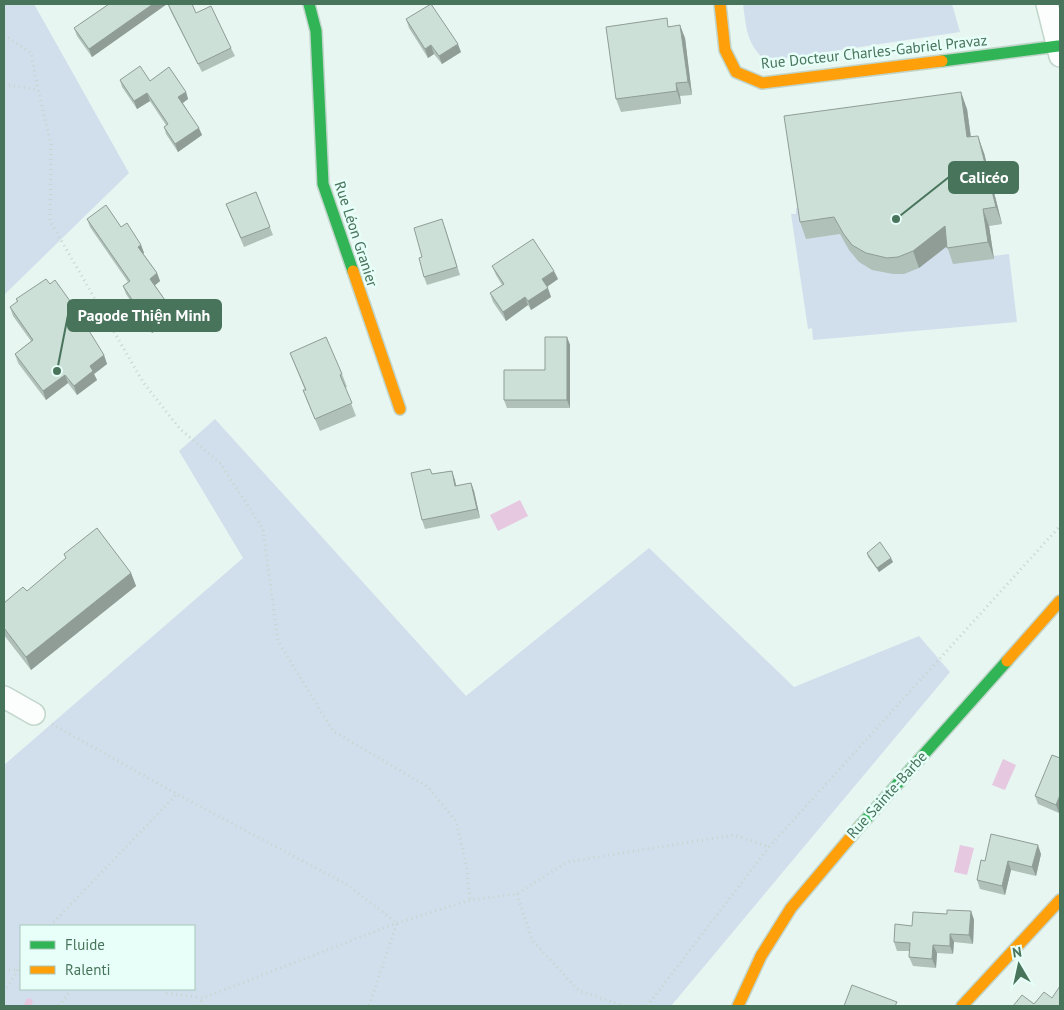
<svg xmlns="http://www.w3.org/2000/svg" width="1064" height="1010" font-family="'PT Sans',sans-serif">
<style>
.green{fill:#d1dfed;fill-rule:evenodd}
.water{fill:#e6c8e1}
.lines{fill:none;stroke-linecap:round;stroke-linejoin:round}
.stream{stroke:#e6c8e1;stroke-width:7}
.street-casing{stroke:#c2d6cc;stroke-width:24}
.fast-casing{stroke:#c1d5cb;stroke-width:14}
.slow-casing{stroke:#c1d5cb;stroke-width:14}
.path{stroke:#c6d5cd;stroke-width:3;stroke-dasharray:1 4;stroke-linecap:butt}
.street{stroke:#fbfefd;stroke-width:21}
.fast{stroke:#30b455;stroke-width:11}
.slow{stroke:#ff9f0a;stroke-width:11}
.wall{fill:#afc1b9}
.shaded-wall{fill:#8f9d96}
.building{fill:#cce0d7;stroke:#8f9d96}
.labels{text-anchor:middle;stroke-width:5;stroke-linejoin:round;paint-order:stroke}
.street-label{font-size:15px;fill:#48745c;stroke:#e7fff8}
.leader{fill:none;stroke:#48745c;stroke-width:2}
.callout-dot{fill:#48745c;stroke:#e7fff8;stroke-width:2}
.callout{fill:#48745c;stroke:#48745c;stroke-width:2}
.callout-label{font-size:16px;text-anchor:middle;font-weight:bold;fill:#fff}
</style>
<rect width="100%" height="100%" fill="#e7f6f1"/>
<g class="green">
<polygon points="4,4 34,4 129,173 4,295"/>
<path d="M743,4H952L960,32L780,59L762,57C746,42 746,25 743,4Z"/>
<polygon points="967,109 973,154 984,153 1002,224 989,226 993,256 1009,254 1017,322 813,340 812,328 808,329 791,214 796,214 796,208 801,207 885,120"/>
<path d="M215,419L466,696L649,548L794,687L919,636L950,672L671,1006H4V765L243,558L179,451ZM194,926V989H21V926Z"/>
</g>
<g class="water">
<polygon points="520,500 528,516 498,531 490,515"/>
<polygon points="1003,759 1016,765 1005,790 992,785"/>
<polygon points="960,845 974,848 967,875 954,872"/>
</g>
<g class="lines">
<polyline class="stream" points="27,1006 29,1002"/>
<g class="street-casing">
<g id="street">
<polyline points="1047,4 1060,56"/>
<polyline points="4,697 34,714"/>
</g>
</g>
<g class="fast-casing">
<g id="fast">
<polyline points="309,4 316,31 323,184 353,271"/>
<polyline points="942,61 1058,46"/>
<polyline points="860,826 1007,661"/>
</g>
</g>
<g class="slow-casing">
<g id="slow">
<polyline points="720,4 725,50 736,72 762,83 942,61"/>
<polyline points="353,271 400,409"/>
<polyline points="1007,661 1060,601"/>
<polyline points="738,1006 761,956 791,908 860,826"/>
<polyline points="962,1006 1060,900"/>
</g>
</g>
<g class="path">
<polyline points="4,35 31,53 38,90"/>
<polyline points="4,84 38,90 51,144 50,221 143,382 180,429 220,463 263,529 278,641 333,731 428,787 456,821 467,869 470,900"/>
<polyline points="52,724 177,794 346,884 397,923 369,1006"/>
<polyline points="517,894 532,940 579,991 625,1006"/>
<polyline points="50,926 177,794"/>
<polyline points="4,970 21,970"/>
<polyline points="163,989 167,993 203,998 397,923 470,900 517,894 567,862 734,835 769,847"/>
<polyline points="4,992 21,965"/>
<polyline points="59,1006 72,989"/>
<polyline points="199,1006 203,998"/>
<polyline points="647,1006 769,847 1060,526"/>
</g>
<use href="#street" class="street"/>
<use href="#fast" class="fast"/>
<use href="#slow" class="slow"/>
</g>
<g class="wall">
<polygon points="109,4 167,4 92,57 77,36 74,28"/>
<polygon points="168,4 196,13 231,48 235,56 202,72 171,12"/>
<polygon points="406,19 461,52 442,64 434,54 428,58 409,28"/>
<polygon points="670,26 685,38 692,95 680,96 681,104 621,112 616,99"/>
<polygon points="120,80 150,81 186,92 188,99 183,103 202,135 178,152 166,134 164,127 166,125 150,101 137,109 122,87"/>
<polygon points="967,109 971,137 984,153 1002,224 989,226 994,259 953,264 947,246 919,268 904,274 893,274 872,270 859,262 849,250 840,234 806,239 800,222"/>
<polygon points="256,192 273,235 244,247 226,204"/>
<polygon points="87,219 121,227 141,245 144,253 143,253 157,273 160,281 155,285 172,310 175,318 152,333 126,294 123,286 128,282 90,227"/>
<polygon points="445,227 460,275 427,285 424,277 422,257"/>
<polygon points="492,266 558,279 547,287 551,297 531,310 528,305 506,321 493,302 490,293 502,285 496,275"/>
<polygon points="16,299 104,355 107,364 94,374 97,380 77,395 68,383 46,400 18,363 15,354 31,341 13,316 10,307 17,302"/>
<polygon points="567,337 570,345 570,408 507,408 504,400 545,370"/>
<polygon points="290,353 342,374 347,387 345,388 356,416 320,431 308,403 303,390 305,390"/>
<polygon points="452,471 456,486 471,483 474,491 480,518 425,529 422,520 432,474"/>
<polygon points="867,553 893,562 879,572 868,557"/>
<polygon points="131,573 136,586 31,670 4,635 4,603"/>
<polygon points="1060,758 1060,810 1059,813 1038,804 1035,796"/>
<polygon points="1041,854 1036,876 1011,870 1005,895 980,889 977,880 985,861"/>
<polygon points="971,911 974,920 973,944 954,942 953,954 937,953 936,968 913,966 909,957 910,951 897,951 894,942 912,926 947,914"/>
</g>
<g class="shaded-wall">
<polygon points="153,4 167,4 92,57 89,49"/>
<polygon points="680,25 685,38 692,95 688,82"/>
<polygon points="458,44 461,52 442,64 439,56"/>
<polygon points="431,45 434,54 428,58 425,49"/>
<polygon points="676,83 680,96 681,104 677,91"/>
<polygon points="186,92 188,99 181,104 178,97"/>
<polygon points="961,92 967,109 973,154 967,137"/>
<polygon points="147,93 150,101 137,109 134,101"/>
<polygon points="199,128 202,135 178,152 175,144"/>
<polygon points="978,136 984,153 1002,224 996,207"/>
<polygon points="983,209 989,226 994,259 988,242"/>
<polygon points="945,226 951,243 919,268 913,251"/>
<polygon points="141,245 144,253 141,255 138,247"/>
<polygon points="554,271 558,279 545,288 542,279"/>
<polygon points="157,273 160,281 153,287 150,279"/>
<polygon points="548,288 551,297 531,310 528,301"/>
<polygon points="525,297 528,305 506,321 503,312"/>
<polygon points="172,310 175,318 152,333 149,325"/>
<polygon points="567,337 570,345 570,408 567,400"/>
<polygon points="104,355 107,364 94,374 97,380 77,395 74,386 90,366"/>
<polygon points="65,375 68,383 46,400 43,391"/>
<polygon points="452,471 455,480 458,495 455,486"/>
<polygon points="471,483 474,491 480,518 477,509"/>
<polygon points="891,558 893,562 879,572 877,568"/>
<polygon points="131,573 136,586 31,670 26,657"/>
<polygon points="1060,795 1060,810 1059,813 1056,805"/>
<polygon points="1038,845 1041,854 1036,876 1032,867"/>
<polygon points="1008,861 1011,870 1005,895 1002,886"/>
<polygon points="971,911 974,920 973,944 969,935"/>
<polygon points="950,934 954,942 953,954 950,946"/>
<polygon points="933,945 937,953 936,968 932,959"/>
</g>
<g class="building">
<polygon points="109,4 153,4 89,49 74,28"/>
<polygon points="168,4 192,4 196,13 211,6 231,48 198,64"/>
<polygon points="431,4 458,44 439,56 431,45 425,49 406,19"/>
<polygon points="667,18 668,27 680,25 688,82 676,83 677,91 616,99 606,27"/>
<polygon points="140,66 150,81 169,67 186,92 178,97 199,128 175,144 164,127 168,124 147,93 134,101 120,80"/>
<polygon points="961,92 967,137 978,136 996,207 983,209 988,242 947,248 945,226 913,251 898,257 887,258 866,253 852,245 843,233 834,217 800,222 784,116"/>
<polygon points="256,192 270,227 241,238 226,204"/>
<polygon points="106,205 121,227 127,223 141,245 138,247 157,273 150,279 172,310 149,325 123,286 130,281 87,219"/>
<polygon points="442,219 457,267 424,277 419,258 422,257 414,228"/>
<polygon points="533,239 554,271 542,279 548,288 528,301 525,297 503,312 490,293 504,284 492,266"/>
<polygon points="46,279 50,284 55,280 75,308 104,355 90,366 93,371 74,386 65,375 43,391 15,354 33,340 10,307 18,301 16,299"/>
<polygon points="326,337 342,374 340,375 352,403 315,419 303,390 306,390 290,353"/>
<polygon points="545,337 567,337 567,400 504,400 504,370 545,370"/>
<polygon points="430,469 432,474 452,471 455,486 471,483 477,509 422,520 411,473"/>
<polygon points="97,528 131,573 26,657 4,628 4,603 23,587 27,591 66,558 64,554"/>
<polygon points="880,542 891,558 877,568 867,553"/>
<polygon points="1052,755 1060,758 1060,795 1056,805 1035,796"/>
<polygon points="991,834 1038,845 1032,867 1008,861 1002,886 977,880 981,860 985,861"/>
<polygon points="947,910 971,911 969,935 950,934 950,946 933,945 932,959 909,957 910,943 894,942 895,924 912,926 913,912 947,914"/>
<polygon points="852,985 897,1002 895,1006 844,1006"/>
<polygon points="1060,986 1060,1006 1013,1006 1022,995 1034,1004 1044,992 1052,998"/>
</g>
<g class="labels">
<g class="street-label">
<text transform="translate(874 52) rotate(-6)" y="5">Rue Docteur Charles-Gabriel Pravaz</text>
<text transform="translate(356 234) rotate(72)" y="5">Rue Léon Granier</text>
<text transform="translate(887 795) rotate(-48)" y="5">Rue Sainte-Barbe</text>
</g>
</g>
<path class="leader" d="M896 219L949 177M57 371L68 315"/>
<g class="callout-dot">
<circle cx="896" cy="219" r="5"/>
<circle cx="57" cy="371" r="5"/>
</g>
<g class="callout">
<rect x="949" y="162" width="69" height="31" rx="5"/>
<rect x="68" y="300" width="153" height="31" rx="5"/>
</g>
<g class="callout-label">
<text x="984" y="183">Calicéo</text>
<text x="144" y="321">Pagode Thiện Minh</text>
</g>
<rect width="1064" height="1010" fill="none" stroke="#48745c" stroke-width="10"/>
<rect x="20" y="925" width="175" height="65" fill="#e7fff8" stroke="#a7c7ba"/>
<rect x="30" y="941" width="25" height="8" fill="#30b455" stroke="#a7c7ba"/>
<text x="65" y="950" font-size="15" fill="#48745c">Fluide</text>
<rect x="30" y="966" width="25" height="8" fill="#ff9f0a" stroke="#a7c7ba"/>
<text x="65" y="975" font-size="15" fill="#48745c">Ralenti</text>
<g transform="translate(1019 965) rotate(351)" stroke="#e7fff8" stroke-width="4" paint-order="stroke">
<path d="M0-4L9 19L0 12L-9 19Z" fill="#48745c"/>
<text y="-8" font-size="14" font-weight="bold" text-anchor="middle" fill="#48745c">N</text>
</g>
</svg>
